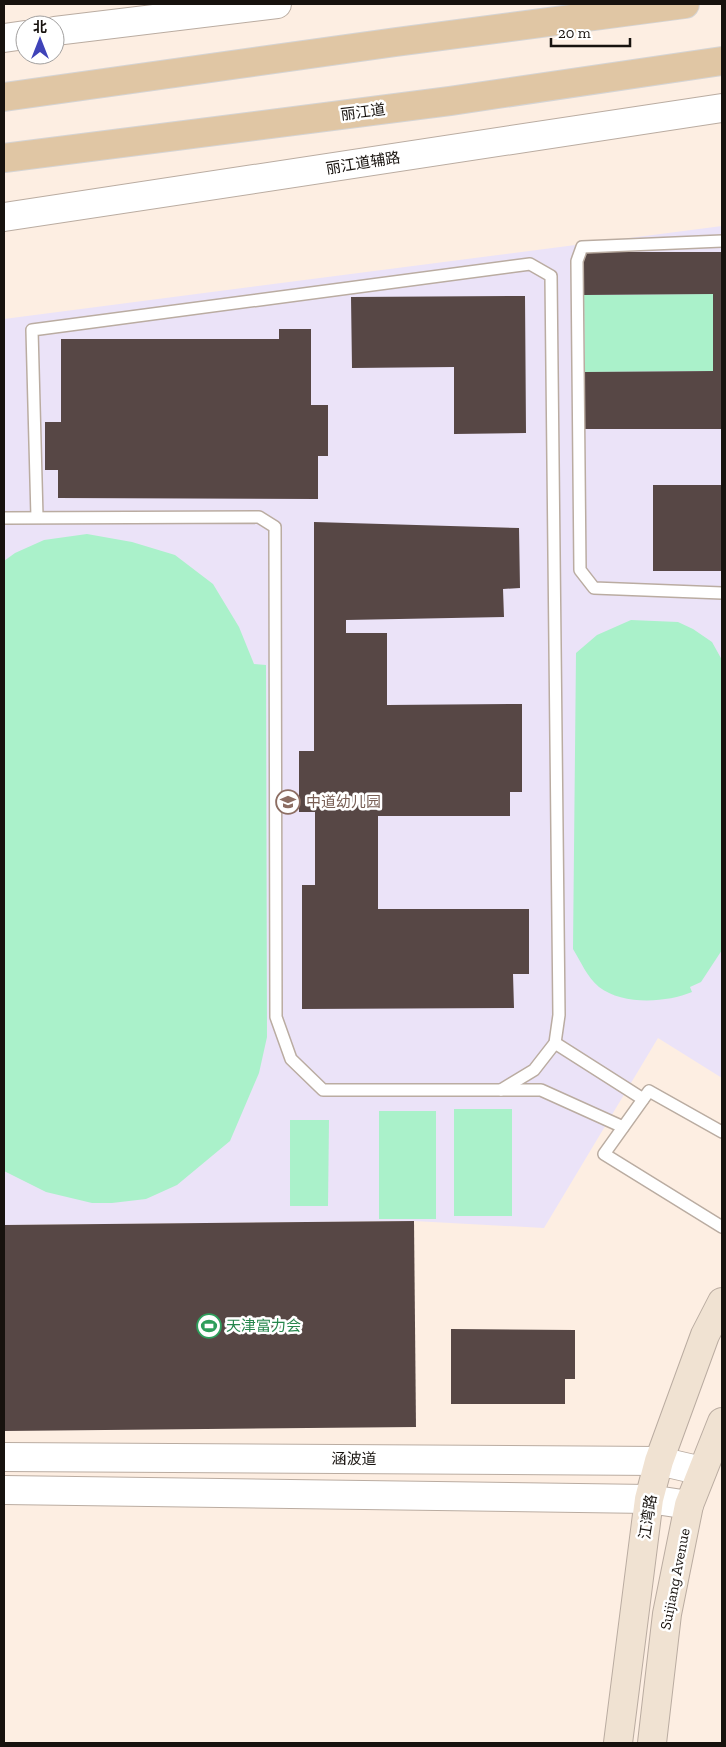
<svg xmlns="http://www.w3.org/2000/svg" width="726" height="1747" font-family="'Zilla Slab','Noto Sans SC',serif">
<style>
.education{fill:#ebe3f8}
.green{fill:#aaf1ca}
.building{fill:#574745}
.lines{fill:none;stroke-linecap:round;stroke-linejoin:round}
.service-casing{stroke:#baaca1;stroke-width:14}
.tertiary-casing{stroke:#baaca1;stroke-width:30}
.secondary-casing{stroke:#baaca1;stroke-width:30}
.primary-casing{stroke:#d5d4d4;stroke-width:30}
.service{stroke:#fff;stroke-width:11}
.tertiary{stroke:#fff;stroke-width:28}
.secondary{stroke:#f0e2d2;stroke-width:28}
.primary{stroke:#e0c6a4;stroke-width:28}
.labels{text-anchor:middle;stroke-width:5;stroke-linejoin:round;paint-order:stroke}
.street-label{font-size:15px;fill:#17120e;stroke:#fff}
.education-label{font-size:15px;fill:#785e54;stroke:#fff;text-anchor:start}
.leisure-label{font-size:15px;fill:#27864d;stroke:#fff;text-anchor:start}
</style>
<rect width="100%" height="100%" fill="#fdeee2"/>
<polygon class="education" points="722,226 722,1078 658,1038 544,1228 414,1221 4,1225 4,319"/>
<g class="green">
<polygon points="713,294 713,371 585,372 584,295"/>
<polygon points="87,534 132,542 175,555 213,584 239,627 254,664 266,665 267,1037 259,1073 230,1141 177,1185 146,1199 112,1203 92,1203 46,1192 4,1171 4,561 15,553 44,540"/>
<path d="M631,620L678,622L693,629L712,642L722,660V950L701,982L690,987L692,992C666,1003 622,1005 599,987C587,977 581,962 573,949L576,653L597,635Z"/>
<rect x="454" y="1109" width="58" height="107"/>
<rect x="379" y="1111" width="57" height="108"/>
<polygon points="290,1120 329,1120 328,1206 290,1206"/>
</g>
<g class="building">
<polygon points="584,252 722,252 722,429 585,429 585,372 713,371 713,294 584,295"/>
<polygon points="525,296 526,433 454,434 454,367 352,368 351,297"/>
<polygon points="279,329 311,329 311,405 328,405 328,456 318,456 318,499 58,498 58,470 45,470 45,422 61,422 61,339 279,339"/>
<rect x="653" y="485" width="69" height="86"/>
<polygon points="314,522 519,528 520,588 503,589 504,617 346,620 346,633 387,633 387,705 522,704 522,792 510,792 510,816 378,816 378,909 529,909 529,974 513,974 514,1008 302,1009 302,885 315,885 315,812 299,812 299,751 314,751"/>
<polygon points="414,1221 416,1427 4,1431 4,1225"/>
<polygon points="451,1329 575,1330 575,1379 565,1379 565,1404 451,1404"/>
</g>
<g class="lines">
<g class="service-casing">
<g id="service">
<polyline points="722,241 582,247 577,261 580,570 594,588 722,593"/>
<polyline points="37,517 32,330 530,264 551,276 559,1015 555,1043 534,1070 501,1090"/>
<polyline points="4,518 259,517 275,527 276,1017 291,1059 323,1090 541,1090 623,1127"/>
<polyline points="555,1043 643,1099"/>
<polyline points="722,1132 649,1091 604,1154 722,1227"/>
</g>
</g>
<g class="tertiary-casing">
<g id="tertiary">
<polyline points="55,31 277,4"/>
<polyline points="4,38 25,35"/>
<polyline points="4,217 722,108"/>
<polyline points="4,1457 659,1461 702,1471"/>
<polyline points="4,1490 649,1499 689,1505"/>
</g>
</g>
<g class="secondary-casing">
<g id="secondary">
<polyline points="618,1743 649,1499 659,1461 705,1335 722,1302"/>
<polyline points="652,1743 667,1614 689,1505 722,1422"/>
</g>
</g>
<g class="primary-casing">
<g id="primary">
<polyline points="4,97 396,42 685,4"/>
<polyline points="4,158 450,101 722,61"/>
</g>
</g>
<use href="#service" class="service"/>
<use href="#tertiary" class="tertiary"/>
<use href="#secondary" class="secondary"/>
<use href="#primary" class="primary"/>
</g>
<defs>
<g id="school-ring" transform="scale(1.25)"><circle r="9.5" fill="#fff" stroke="#8d6e63" stroke-width="1.5"/><path d="M0-5L7-2L0 1L-7-2ZM-4 1L0 2.5L4 1V4Q0 6-4 4Z" fill="#8d6e63"/></g>
<g id="stadium-ring" transform="scale(1.25)"><circle r="9.5" fill="#fff" stroke="#2e9e5b" stroke-width="1.5"/><path d="M0-5a6.5 5 0 1 0 0 10a6.5 5 0 1 0 0-10ZM-3.5-1.8h7v3.6h-7Z" fill="#2e9e5b"/></g>
</defs>
<g fill-rule="evenodd">
<use href="#school-ring" x="288" y="802"/>
<use href="#stadium-ring" x="209" y="1326"/>
</g>
<g class="labels">
<g class="street-label">
<text transform="translate(363 112) rotate(-7)" y="5">丽江道</text>
<text transform="translate(363 163) rotate(-9)" y="5">丽江道辅路</text>
<text x="354" y="1464">涵波道</text>
<text transform="translate(648 1517) rotate(-81)" y="5">江湾路</text>
<text transform="translate(675 1579) rotate(-79)" y="5">Suijiang Avenue</text>
</g>
<g class="education-label">
<text x="306" y="807">中道幼儿园</text>
</g>
<g class="leisure-label">
<text x="226" y="1331">天津富力会</text>
</g>
</g>
<rect width="726" height="1747" fill="none" stroke="#17120e" stroke-width="10"/>
<g transform="translate(40 40)"><circle r="24" fill="#ffffff" stroke="#a2a09f"/>
<path d="M0-4L9 19L0 12L-9 19Z" fill="#3f43b8"/>
<text y="-8" font-size="14" font-weight="bold" text-anchor="middle" fill="#17120e">北</text>
</g>
<path d="M551 38v8h79v-8" fill="none" stroke="#17120e" stroke-width="2.5"/>
<text x="558" y="38" font-size="15" fill="#17120e" stroke="#ffffff" stroke-width="4" paint-order="stroke">20 m</text>
</svg>
